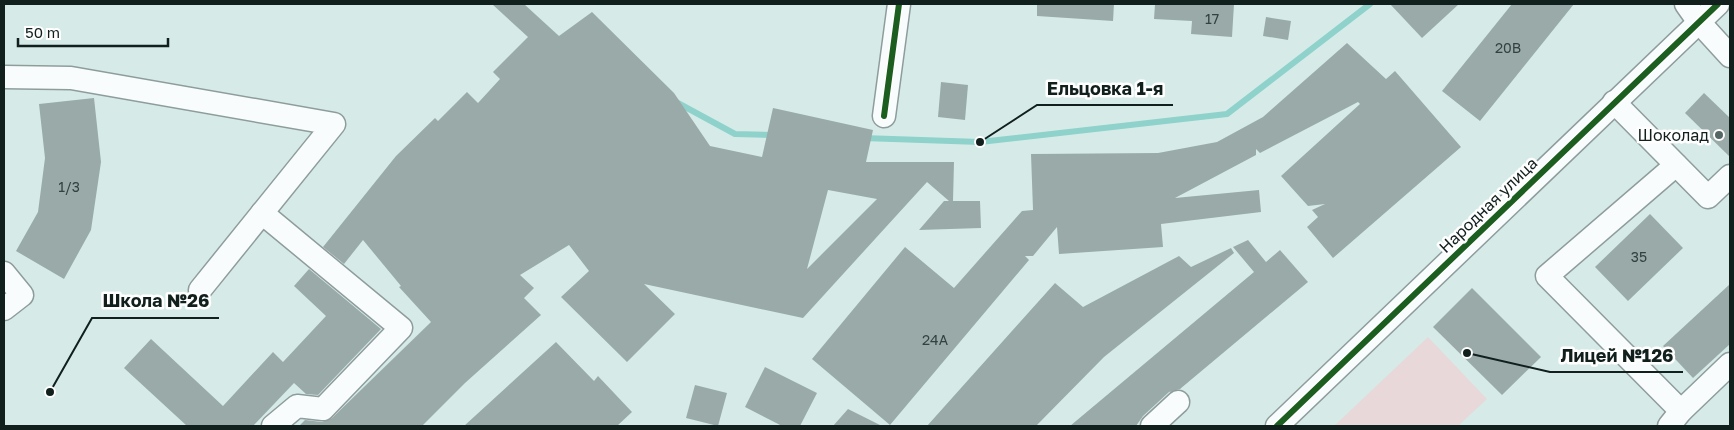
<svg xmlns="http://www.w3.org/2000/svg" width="1734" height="430" font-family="'Golos Text',sans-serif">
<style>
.green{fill:#e8d8da}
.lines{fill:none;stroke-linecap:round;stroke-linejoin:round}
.stream{stroke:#8ed2cb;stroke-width:6}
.building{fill:#9aaaa8;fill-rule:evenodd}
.minor-casing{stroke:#8e9d9c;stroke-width:25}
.minor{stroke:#f9fcfc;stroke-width:22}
.cycleway-casing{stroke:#fff;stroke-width:9}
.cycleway{stroke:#1b5e20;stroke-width:6}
.poi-dot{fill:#566664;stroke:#fff;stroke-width:2}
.labels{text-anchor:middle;stroke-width:5;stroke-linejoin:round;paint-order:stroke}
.number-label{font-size:14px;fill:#334240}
.poi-label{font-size:16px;fill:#111f1d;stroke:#fff;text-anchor:end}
.street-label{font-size:16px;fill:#111f1d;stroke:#fff}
.leader{fill:none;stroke:#111f1d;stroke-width:2}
.callout-dot{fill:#111f1d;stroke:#fff;stroke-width:2}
.callout-label{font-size:18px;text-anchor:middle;font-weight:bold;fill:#111f1d;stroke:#fff;stroke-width:5;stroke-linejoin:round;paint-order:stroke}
</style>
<rect width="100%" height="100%" fill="#d6ebe8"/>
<polygon class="green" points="1428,337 1487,399 1458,426 1334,426"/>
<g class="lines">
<g class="stream">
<polyline points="676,102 735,134 775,135"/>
<polyline points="863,138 980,142 1227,114 1370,4"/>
</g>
</g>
<g class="building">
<path d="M492,4H524L559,36L592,12L674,93L710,146L762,157L773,108L873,130L866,162H954L953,201H980L981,228L919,230L944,201H949L927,182L803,318L644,284L675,314L627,362L561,297L589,271L569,245L520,275L534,288L524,298L541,315L465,383L422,426H299L305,420L322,422L332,418L431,322L399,287L401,286L363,240L344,264L323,247L396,156L435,118L438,121L467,92L478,103L500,79L493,72L528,37ZM828,190L877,199L807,269Z"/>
<polygon points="1037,4 1114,4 1113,21 1037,16"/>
<polygon points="1155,4 1234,4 1232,37 1191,34 1192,21 1154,19"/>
<polygon points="1390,4 1459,4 1422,38"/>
<polygon points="1512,4 1574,4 1480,121 1442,91"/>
<polygon points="1266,17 1291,21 1288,40 1263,36"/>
<polygon points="1347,43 1386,79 1395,71 1461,147 1333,258 1307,227 1318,217 1312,210 1325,204 1308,206 1281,176 1360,104 1358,102 1260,153 1256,149 1256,155 1175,198 1259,190 1261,212 1161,224 1163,247 1059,254 1057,227 1033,256 1025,256 1029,260 890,425 812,359 905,247 954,288 1022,211 1033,210 1031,154 1158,153 1217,142 1263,117"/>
<polygon points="941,82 968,85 965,120 938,117"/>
<polygon points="1704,93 1730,118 1730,157 1685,113"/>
<polygon points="94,98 101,162 91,230 64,279 16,251 38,212 45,158 39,104"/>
<polygon points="1650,214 1683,248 1628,301 1595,267"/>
<polygon points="1248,240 1266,262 1280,250 1308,282 1180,389 1169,392 1143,416 1136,426 1070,426 1254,272 1233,247"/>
<polygon points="1231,248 1234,253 1104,357 1036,426 927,426 1055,283 1083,307 1179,256 1191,267"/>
<polygon points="309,269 381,329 318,395 306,394 294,383 253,426 187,426 124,368 151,339 223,406 273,352 283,362 326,316 294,286"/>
<polygon points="1730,284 1730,344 1693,378 1663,346"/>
<polygon points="1472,288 1541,357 1502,395 1433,327"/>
<polygon points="556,342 594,381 598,376 632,412 617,426 464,426"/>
<polygon points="765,367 817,393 800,426 782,426 745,407"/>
<polygon points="695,385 727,393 718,426 686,418"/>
<polygon points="848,409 882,426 833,426"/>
</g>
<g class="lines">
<g class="minor-casing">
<g id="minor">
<polyline points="1686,4 1698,21 1730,56"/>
<polyline points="4,77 71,78 334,124 200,290"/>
<polyline points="1614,102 1708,197 1730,176"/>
<polyline points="884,116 899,4"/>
<polyline points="1676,165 1547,276 1681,411"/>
<polyline points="262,213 401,328 323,409 297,406 273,426"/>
<polyline points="4,273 22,295 4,309"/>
<polyline points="1152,426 1178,402"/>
<polyline points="1277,426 1718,4"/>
<polyline points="1669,426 1681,411 1730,364"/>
</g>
</g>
<use href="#minor" class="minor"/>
<g class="cycleway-casing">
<g id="cycleway">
<polyline points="884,116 899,4"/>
<polyline points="1277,426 1718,4"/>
</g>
</g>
<use href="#cycleway" class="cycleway"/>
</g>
<circle class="poi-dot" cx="1719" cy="135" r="5"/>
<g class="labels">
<g class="number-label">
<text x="1212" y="24">17</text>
<text x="1508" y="53">20В</text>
<text x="69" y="192">1/3</text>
<text x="1639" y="262">35</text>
<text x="935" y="345">24А</text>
</g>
<g class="poi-label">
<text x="1709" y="141">Шоколад</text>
</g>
<g class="street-label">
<text transform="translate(1488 205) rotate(-44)" y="6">Народная улица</text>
</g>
</g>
<path class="leader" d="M980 142L1037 105H1173M50 392L92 318H219M1467 353L1550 372H1683"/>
<g class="callout-dot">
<circle cx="980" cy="142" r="5"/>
<circle cx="50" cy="392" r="5"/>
<circle cx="1467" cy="353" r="5"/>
</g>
<g class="callout-label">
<text x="1105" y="95">Ельцовка 1-я</text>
<text x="156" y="307">Школа №26</text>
<text x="1617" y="362">Лицей №126</text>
</g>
<rect width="1734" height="430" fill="none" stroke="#111f1d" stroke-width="10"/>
<path d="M18 38v8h150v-8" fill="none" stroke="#111f1d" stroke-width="2.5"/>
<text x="25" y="38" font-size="15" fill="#111f1d" stroke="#ffffff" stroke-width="4" paint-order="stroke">50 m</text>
</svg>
